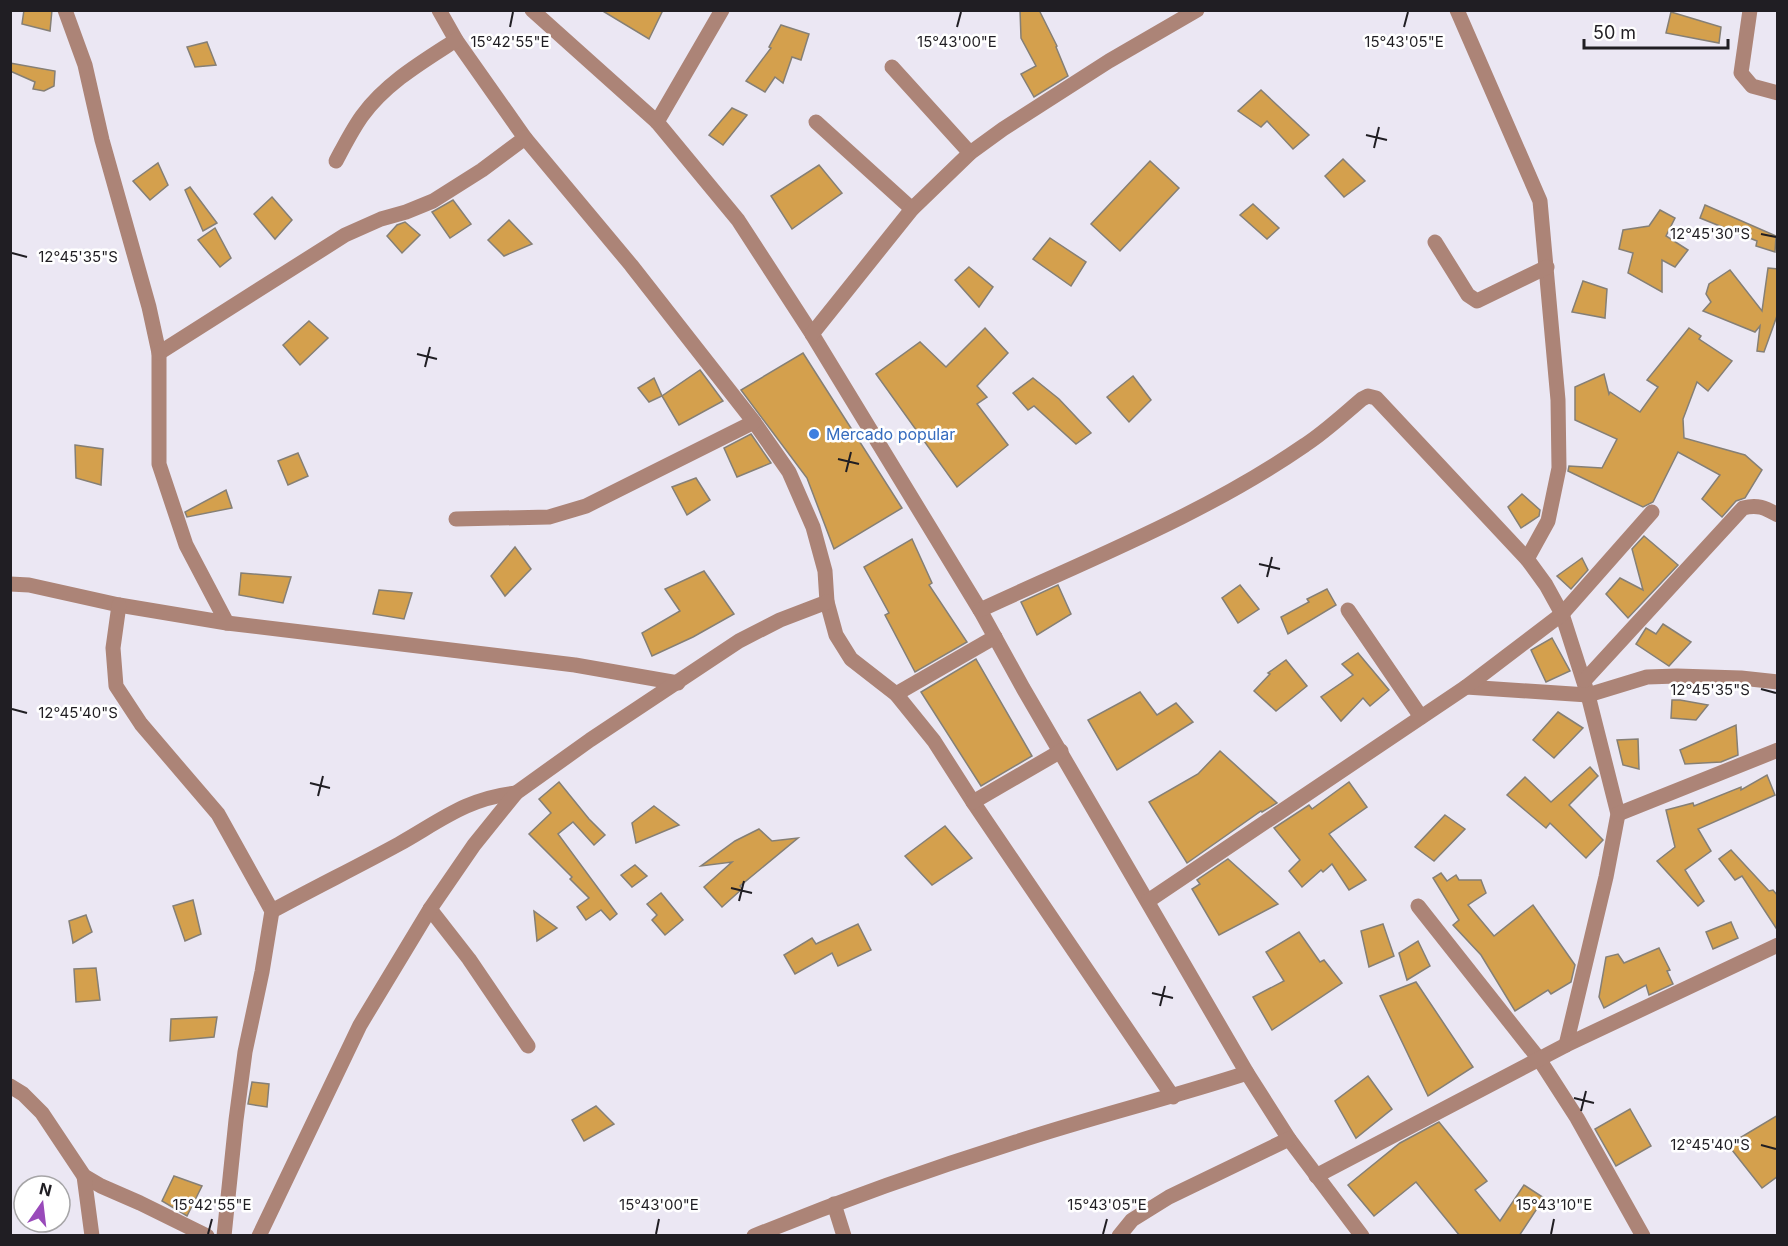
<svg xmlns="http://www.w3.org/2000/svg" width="1788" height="1246" font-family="Inter,sans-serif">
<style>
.building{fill:#d4a04d;stroke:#857f75;stroke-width:1.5}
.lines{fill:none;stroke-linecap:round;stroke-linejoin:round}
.minor{stroke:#ac8477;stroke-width:15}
.ticks{fill:none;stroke:#201e23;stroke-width:2}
.shop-dot{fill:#3f7fe0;stroke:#fff;stroke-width:2}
.labels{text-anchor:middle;stroke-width:5;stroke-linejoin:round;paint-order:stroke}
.shop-label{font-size:16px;fill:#366cbe;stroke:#fff;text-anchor:start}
.ticks-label{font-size:15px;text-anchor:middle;fill:#201e23;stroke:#fff;stroke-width:5;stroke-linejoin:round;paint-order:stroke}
</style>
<rect width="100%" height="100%" fill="#ebe7f3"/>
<g class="building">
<polygon points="24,10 52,10 50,31 22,24"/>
<polygon points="601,10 663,10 649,39"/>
<polygon points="1020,10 1039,10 1057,46 1056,47 1068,76 1034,97 1021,74 1036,66 1021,38"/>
<polygon points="1671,12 1721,27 1719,43 1666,33"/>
<polygon points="781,25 809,34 801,60 792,57 783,83 775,77 765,92 746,81 771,48 769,47"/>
<polygon points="207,42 216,65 195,67 187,47"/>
<polygon points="10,63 55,71 54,86 44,91 33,89 35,82 10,71"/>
<polygon points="1261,90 1309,135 1293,149 1267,121 1261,127 1238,111"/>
<polygon points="732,108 747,115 723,145 709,135"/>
<polygon points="1343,159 1365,181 1344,197 1325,176"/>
<polygon points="1150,161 1179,188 1120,251 1091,224"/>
<polygon points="158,163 168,185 150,200 133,181"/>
<polygon points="819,165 842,193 792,229 771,196"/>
<polygon points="190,187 217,223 203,231 185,190"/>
<polygon points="272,197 292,220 275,239 254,214"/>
<polygon points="453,200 471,224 450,238 432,212"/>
<polygon points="1253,204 1279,228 1267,239 1240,215"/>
<polygon points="1705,205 1776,236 1775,252 1756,246 1757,241 1700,218"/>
<polygon points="1660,210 1675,218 1666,236 1688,250 1675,267 1662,260 1662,292 1628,273 1633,253 1619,249 1623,230 1649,226"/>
<polygon points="509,220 532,244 504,256 488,240"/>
<polygon points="405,222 420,235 402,253 387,236 397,225"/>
<polygon points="215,228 231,258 220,267 198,240"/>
<polygon points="1050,238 1086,262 1071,286 1033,259"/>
<polygon points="969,267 993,287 979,307 955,280"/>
<polygon points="1768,268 1778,269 1778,313 1764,352 1757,351 1760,326 1755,332 1703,311 1711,302 1706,294 1709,284 1730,270 1762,311"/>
<polygon points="1583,281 1607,289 1605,318 1572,312"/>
<polygon points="309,321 328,338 300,365 283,345"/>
<polygon points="985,328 1008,353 977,386 987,397 977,404 1008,445 957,487 876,374 920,342 946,367"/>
<polygon points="1689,328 1701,336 1699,339 1732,361 1708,391 1697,382 1683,419 1684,438 1745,455 1762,470 1745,498 1736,501 1722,517 1702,499 1720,475 1678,452 1653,502 1643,507 1568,471 1569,466 1602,468 1617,439 1575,420 1575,387 1604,374 1609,394 1610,392 1640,412 1658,387 1647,380"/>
<polygon points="803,353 902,508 834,549 807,478 741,390"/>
<polygon points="700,370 723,401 679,425 662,396"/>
<polygon points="1133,376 1151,400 1129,422 1107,397"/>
<polygon points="654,378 662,396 649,402 638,388"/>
<polygon points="1033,378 1059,399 1091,433 1076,444 1034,406 1028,410 1013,393"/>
<polygon points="751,434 771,463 737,477 724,448"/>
<polygon points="75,445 103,449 101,485 76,478"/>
<polygon points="298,453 308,476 288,485 278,461"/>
<polygon points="696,478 710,500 687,515 672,487"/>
<polygon points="226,490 232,508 187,517 185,512"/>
<polygon points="1522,494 1540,510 1539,516 1521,528 1508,507"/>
<polygon points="1644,536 1678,565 1628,618 1606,594 1620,578 1643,590 1632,549"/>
<polygon points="912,539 932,583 929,585 967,642 915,672 885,615 889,613 864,567"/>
<polygon points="515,547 531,569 505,596 491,576"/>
<polygon points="1582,558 1588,570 1571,589 1557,576"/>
<polygon points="704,571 734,614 693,637 652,656 642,633 680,611 665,589"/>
<polygon points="241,573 291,577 283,603 239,595"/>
<polygon points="1058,585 1071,614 1037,635 1021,602"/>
<polygon points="1240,585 1259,609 1238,623 1222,598"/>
<polygon points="1327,589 1336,605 1288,634 1281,617 1309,602 1307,599"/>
<polygon points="379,590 412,593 404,619 373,614"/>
<polygon points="1663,624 1691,642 1669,666 1636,644 1646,628 1656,634"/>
<polygon points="1552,638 1570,671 1546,682 1531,650"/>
<polygon points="1358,653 1389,690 1370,706 1363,698 1341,721 1321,697 1353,675 1342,664"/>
<polygon points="976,659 1032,756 981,786 921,692"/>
<polygon points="1286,660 1307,686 1276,711 1254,691 1270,674 1268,673"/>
<polygon points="1140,692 1157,715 1176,703 1193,722 1117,770 1088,720"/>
<polygon points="1672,700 1680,700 1708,705 1696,720 1671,718"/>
<polygon points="1558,712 1583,728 1554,758 1533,740"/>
<polygon points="1736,725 1738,755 1721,762 1685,764 1680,750"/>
<polygon points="1638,739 1639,769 1623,765 1617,740"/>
<polygon points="1220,751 1277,803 1262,812 1261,811 1187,863 1149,802 1198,774"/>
<polygon points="1590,767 1598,776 1569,805 1603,840 1586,858 1550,823 1546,828 1507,795 1525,777 1551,802"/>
<polygon points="1767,775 1775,795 1698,829 1711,851 1685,870 1704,901 1698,906 1657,861 1675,847 1666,810 1693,803 1694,806 1741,787 1741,790"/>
<polygon points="559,782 589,819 605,835 594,845 573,822 558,834 617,914 610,920 601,910 586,920 577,907 589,898 570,879 572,877 529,834 551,813 539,799"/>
<polygon points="1349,782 1367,807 1329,834 1366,880 1349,890 1332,864 1323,872 1321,870 1302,887 1289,871 1300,860 1274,828 1309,805 1312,809"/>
<polygon points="654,806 679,825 636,843 632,823"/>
<polygon points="1445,815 1465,829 1434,861 1415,847"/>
<polygon points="945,826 972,858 932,885 905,856"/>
<polygon points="759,829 772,841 798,838 740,886 742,889 722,907 704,887 732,862 701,866 735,841"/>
<polygon points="1731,850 1769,891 1773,890 1778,896 1778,931 1742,876 1735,880 1719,859"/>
<polygon points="1228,859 1278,904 1219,935 1192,889 1200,884 1197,880"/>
<polygon points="635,865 647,876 632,887 621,875"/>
<polygon points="1441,873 1447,881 1456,875 1459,880 1481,880 1486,893 1468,905 1494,936 1533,905 1575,965 1571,982 1551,994 1548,990 1515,1011 1481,955 1453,925 1459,920 1433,878"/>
<polygon points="661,893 683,920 665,935 652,920 657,915 647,904"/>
<polygon points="193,900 201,934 185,941 173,906"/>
<polygon points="534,911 557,928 537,941"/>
<polygon points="86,915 92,932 73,943 69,921"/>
<polygon points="1731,922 1738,938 1713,949 1706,932"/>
<polygon points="858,924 871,950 838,966 832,953 795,974 784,955 812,938 816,944"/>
<polygon points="1383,924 1394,956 1369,967 1361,931"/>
<polygon points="1299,932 1320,962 1324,960 1342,983 1272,1030 1253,997 1284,981 1266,952"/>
<polygon points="1418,941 1430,966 1407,980 1399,953"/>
<polygon points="1659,948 1670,970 1667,971 1673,984 1649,995 1646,985 1604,1008 1599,997 1606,957 1618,954 1624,963"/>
<polygon points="96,968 100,1000 76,1002 74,969"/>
<polygon points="1416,982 1473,1067 1428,1096 1380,996"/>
<polygon points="217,1017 214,1037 170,1041 171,1019"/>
<polygon points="1368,1076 1392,1109 1356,1138 1335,1101"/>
<polygon points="252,1082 269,1084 267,1107 248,1104"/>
<polygon points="596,1106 614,1124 584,1141 572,1120"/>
<polygon points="1630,1109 1651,1146 1616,1166 1595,1129"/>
<polygon points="1778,1115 1778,1176 1762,1188 1728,1145"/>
<polygon points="1439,1122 1487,1181 1475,1190 1500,1221 1524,1185 1544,1198 1519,1236 1460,1236 1416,1182 1374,1216 1348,1185 1400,1143"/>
<polygon points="174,1176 202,1186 187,1216 162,1201"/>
</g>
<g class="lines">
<g class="minor">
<polyline points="65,10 85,65 102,140 149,307 159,353 159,464 186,545 227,623"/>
<polyline points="439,10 456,40 525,138 631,265 754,422 789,472 813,527 825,571 827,602 836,635 851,659 896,694 934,741 973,802 1173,1097"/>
<polyline points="532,10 657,122 738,220 812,334 980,610 1023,688 1247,1073 1289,1139 1362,1236"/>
<polyline points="1457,10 1540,201 1558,400 1559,468 1548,521 1527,559"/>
<polyline points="1750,10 1741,73 1752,86 1778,93"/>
<polyline points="892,67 970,153"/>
<polyline points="657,122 722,10"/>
<polyline points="816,122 912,209"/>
<path d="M336,161C344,146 352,130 362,116C386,83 422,62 456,40"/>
<polyline points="1435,242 1468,295 1477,301 1547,267"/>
<polyline points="812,334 912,209 970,153 1003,129 1109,61 1197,10"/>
<polyline points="159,353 345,235 381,219 406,212 433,201 482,170 525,138"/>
<polyline points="456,519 549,517 586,506 754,422"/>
<polyline points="10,584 29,585 119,605 227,623 575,665 678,683"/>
<polyline points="119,605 113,648 116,686 141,724 218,814 272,911 262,972 245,1052 236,1120 224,1236"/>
<path d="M980,610C1090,559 1205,514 1305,445C1325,432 1343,415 1362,399L1368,396L1376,398L1527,559L1546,585L1562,614L1588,695L1618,814L1606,877L1566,1045"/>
<polyline points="1348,610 1421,717"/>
<path d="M1584,681L1743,508C1758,504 1765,508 1778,515"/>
<polyline points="1466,687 1588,695 1647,677 1677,676 1741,678 1778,682"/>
<polyline points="896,694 995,637"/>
<polyline points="973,802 1061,751"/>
<polyline points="1618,814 1778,750"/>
<polyline points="1148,901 1466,687 1562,614 1652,512"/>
<polyline points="1418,906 1539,1059 1577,1118 1643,1236"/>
<polyline points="430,909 469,959 528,1046"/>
<path d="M272,911C314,888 357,867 399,844C440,821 467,798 516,793"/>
<polyline points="10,1086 23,1094 42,1113 84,1176 101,1186 140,1203 207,1236"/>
<polyline points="84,1176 92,1236"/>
<polyline points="1316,1176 1566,1045 1778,945"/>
<polyline points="834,1204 844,1236"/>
<polyline points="259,1236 360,1025 430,909 474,845 516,793 590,740 739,641 780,620 827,602"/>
<path d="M754,1236C840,1201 927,1170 1016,1142C1092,1117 1170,1098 1247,1073"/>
<polyline points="1119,1236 1132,1220 1169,1197 1289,1139"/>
</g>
</g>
<path class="ticks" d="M510,27L513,12M957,27L961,12M1404,27L1408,12M1366,135L1387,140M1374,148L1379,127M1761,234L1776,237M12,253L27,257M417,354L437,359M425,367L430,347M838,459L859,464M846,472L851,452M1259,564L1280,569M1267,577L1272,557M1761,689L1776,693M12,709L27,713M310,783L330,788M318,796L323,776M731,888L752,893M739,901L744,881M1152,993L1173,998M1160,1006L1165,986M1574,1098L1594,1103M1581,1111L1586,1091M1761,1145L1776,1149M208,1234L212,1219M656,1234L659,1219M1103,1234L1107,1219M1551,1234L1554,1219"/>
<circle class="shop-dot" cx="814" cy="434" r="6"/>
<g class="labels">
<g class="shop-label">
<text x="826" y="440">Mercado popular</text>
</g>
</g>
<g class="ticks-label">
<text x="510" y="47">15°42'55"E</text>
<text x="957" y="47">15°43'00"E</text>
<text x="1404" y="47">15°43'05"E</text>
<text x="1710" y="239">12°45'30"S</text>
<text x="78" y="262">12°45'35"S</text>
<text x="1710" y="695">12°45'35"S</text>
<text x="78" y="718">12°45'40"S</text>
<text x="1710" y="1150">12°45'40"S</text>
<text x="212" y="1210">15°42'55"E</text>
<text x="659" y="1210">15°43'00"E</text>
<text x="1107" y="1210">15°43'05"E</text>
<text x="1554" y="1210">15°43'10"E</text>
</g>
<rect width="1788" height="1246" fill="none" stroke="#201e23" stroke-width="24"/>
<g transform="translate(42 1204) rotate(14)"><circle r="28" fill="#ffffff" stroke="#a6a5a7" stroke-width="1.5"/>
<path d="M0-4.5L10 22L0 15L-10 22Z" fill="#994aba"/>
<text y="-9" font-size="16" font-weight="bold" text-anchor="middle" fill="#201e23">N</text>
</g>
<path d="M1584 39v9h144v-9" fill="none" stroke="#201e23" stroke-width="3"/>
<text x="1593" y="39" font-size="18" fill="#201e23" stroke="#ffffff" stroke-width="4.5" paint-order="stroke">50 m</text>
</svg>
